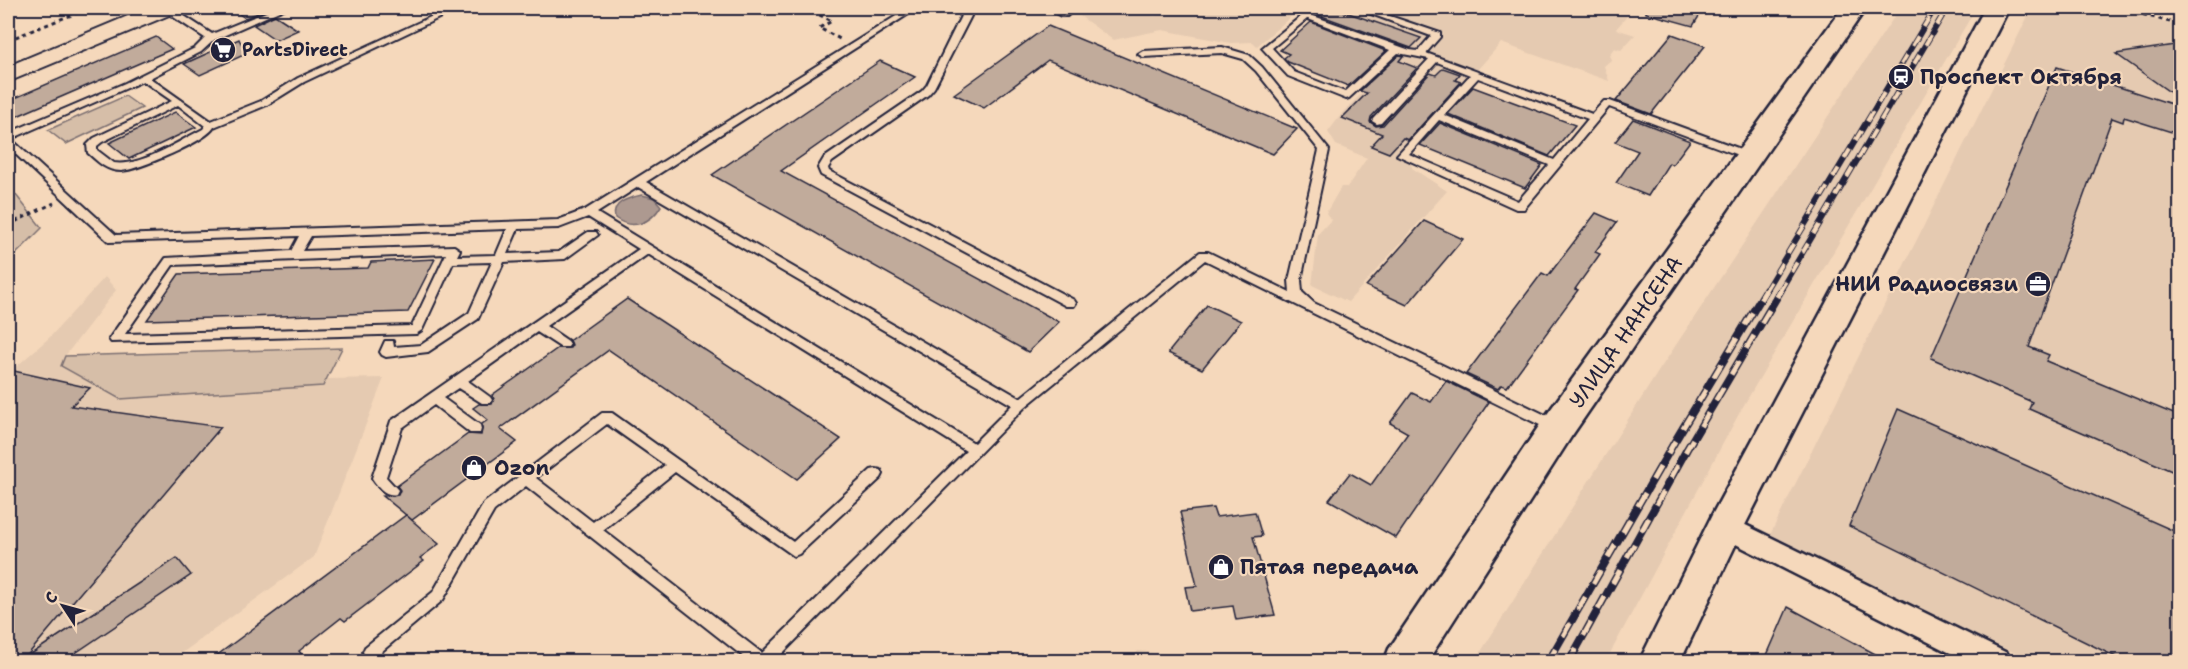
<svg xmlns="http://www.w3.org/2000/svg" width="2188" height="669" font-family="'Shantell Sans',sans-serif">
<style>
.built{fill:#e5cab1}
.green{fill:#d6bea8;stroke:#7c7072;stroke-width:1.5}
.water{fill:#ad9990;stroke:#75696e;stroke-width:1.5}
.building{fill:#c1ab9b;stroke:#22223b;stroke-width:1.5}
.lines{fill:none;stroke-linecap:round;stroke-linejoin:round}
.service-casing{stroke:#22223b;stroke-width:4}
.minor-casing{stroke:#22223b;stroke-width:5}
.secondary-casing{stroke:#22223b;stroke-width:4}
.primary-casing{stroke:#22223b;stroke-width:5}
.path{stroke:#22223b;stroke-width:3;stroke-dasharray:4 4;stroke-linecap:butt}
.service{fill:#f5d8bb;fill-rule:evenodd}
.minor{fill:#f5d8bb;fill-rule:evenodd}
.secondary{fill:#f5d8bb;fill-rule:evenodd}
.primary{fill:#f5d8bb;fill-rule:evenodd}
.rail-far1-casing{stroke:#22223b;stroke-width:6}
.rail-casing{stroke:#22223b;stroke-width:8}
.rail-far1{stroke:#f5d8bb;stroke-width:4;stroke-dasharray:11;stroke-linecap:butt}
.rail{stroke:#f5d8bb;stroke-width:5;stroke-dasharray:15;stroke-linecap:butt}
.labels{text-anchor:middle;stroke-width:4.5;stroke-linejoin:round;paint-order:stroke}
.far-poi-label{font-size:18px;font-weight:bold;fill:#22223b;stroke:#f5d8bb;text-anchor:start}
.poi-label{font-size:21px;font-weight:bold;fill:#22223b;stroke:#f5d8bb;text-anchor:start}
.street-label{font-size:21px;fill:#22223b;stroke:#f5d8bb}
</style>
<rect width="100%" height="100%" fill="#f5d8bb"/>
<filter id="ink" filterUnits="userSpaceOnUse"><feTurbulence type="fractalNoise" baseFrequency=".0167" numOctaves="2"/><feDisplacementMap in="SourceGraphic" scale="12" xChannelSelector="R" yChannelSelector="G"/><feConvolveMatrix kernelMatrix="1 2 1 2 8 2 1 2 1" color-interpolation-filters="sRGB"/></filter>
<g filter="url(#ink)">
<g class="built">
<polygon points="1069,8 1131,8 1155,16 1169,8 1634,8 1616,29 1635,35 1621,50 1614,48 1609,55 1611,60 1604,66 1609,81 1501,43 1409,147 1412,168 1447,191 1348,302 1312,285 1318,234 1331,220 1326,213 1341,187 1347,187 1367,158 1336,145 1328,132 1343,112 1408,47 1301,8 1257,46 1253,42 1231,43 1162,30 1113,40"/>
<polygon points="1900,8 1976,8 1741,410 1606,661 1475,661 1658,372"/>
<polygon points="2032,8 2115,8 2180,27 2180,661 2033,661 1767,541"/>
<polygon points="105,277 116,290 65,356 61,366 120,399 323,386 327,379 384,378 314,557 171,661 8,662 8,374 50,337"/>
<polygon points="1138,651 1206,658 1211,661 1129,661"/>
</g>
<g class="green">
<polygon points="125,96 142,108 66,144 48,130"/>
<polygon points="8,185 42,228 8,262"/>
<polygon points="342,348 323,386 120,399 61,366 65,356"/>
</g>
<path class="water" d="M642,195L654,198L661,206C651,223 632,231 615,218C611,202 629,198 642,195Z"/>
<g class="building">
<polygon points="230,8 263,8 266,10 245,18"/>
<polygon points="1327,8 1334,8 1421,38 1411,48 1319,15"/>
<polygon points="1646,8 1704,8 1693,26 1646,13"/>
<polygon points="275,15 298,30 276,40 254,25"/>
<polygon points="1311,22 1386,51 1348,86 1288,62 1284,58 1289,54 1280,50"/>
<polygon points="1048,26 1297,129 1273,154 1048,60 984,108 954,94"/>
<polygon points="1672,34 1705,46 1651,114 1616,101"/>
<polygon points="156,37 172,49 8,120 8,101"/>
<polygon points="239,39 246,54 200,75 184,64"/>
<polygon points="2181,44 2181,100 2116,54"/>
<polygon points="1399,55 1403,56 1399,61 1417,68 1371,117 1370,122 1376,126 1383,125 1430,73 1436,75 1443,68 1460,74 1455,80 1461,82 1408,140 1403,138 1389,153 1371,146 1382,134 1342,118 1367,93 1360,91"/>
<polygon points="880,61 915,77 781,171 1059,322 1028,352 712,175"/>
<polygon points="2057,67 2181,107 2181,135 2124,117 2123,122 2112,118 2029,347 2049,355 2046,361 2181,417 2181,475 2029,409 2032,402 1931,358"/>
<polygon points="1473,87 1575,125 1549,156 1448,114"/>
<polygon points="175,112 196,127 129,159 109,143"/>
<polygon points="1633,119 1690,141 1672,165 1669,163 1648,196 1616,183 1638,151 1615,142"/>
<polygon points="1440,123 1542,165 1525,188 1420,145"/>
<polygon points="1596,213 1617,222 1595,252 1600,254 1575,289 1578,290 1507,387 1501,385 1498,389 1466,374 1542,273 1548,276"/>
<polygon points="1424,221 1463,239 1407,305 1366,286"/>
<polygon points="435,259 408,312 147,320 179,274 368,268 371,262"/>
<polygon points="627,299 841,439 797,479 609,350 500,429 517,442 412,520 383,496 398,495 400,490 397,486 468,434 481,435 482,424 488,420 473,408 479,404 492,404 494,399 492,395 558,348 570,348 572,345 570,340"/>
<polygon points="1207,305 1241,321 1202,369 1168,353"/>
<polygon points="14,371 90,388 71,406 221,427 25,658 177,558 191,575 62,662 8,662 8,377"/>
<polygon points="1446,381 1489,402 1396,538 1329,500 1350,473 1371,485 1408,433 1390,423 1412,393 1431,402"/>
<polygon points="1898,409 2181,534 2181,662 2126,662 1849,526"/>
<polygon points="1213,508 1216,517 1255,512 1262,536 1253,537 1275,615 1236,620 1233,606 1190,611 1185,587 1197,586 1180,512"/>
<polygon points="406,515 439,544 420,558 424,561 345,621 341,618 299,651 308,662 208,662"/>
<polygon points="1788,607 1840,635 1890,662 1764,662"/>
</g>
<g class="lines">
<g class="service-casing">
<g id="service">
<path d="M166,8H172L212,34L276,8H286L214,40L201,52L150,78L211,121L261,101L298,78L450,8H460L304,82L267,105L214,127C207,141 138,170 121,171C107,171 98,162 88,153L87,145L94,138L172,101L143,81L11,139L116,235L558,220L585,210L909,8H918L646,182L1020,398L1200,252H1208L1290,292L1289,280L1319,150L1256,71L1243,59L1222,53L1143,57L1138,54L1143,51L1222,47L1249,55L1262,67L1329,150L1301,280L1302,292L1314,303L1562,423L1563,427L1562,431H1552L1205,260L1025,407L774,662H750L526,486L494,511L443,600L381,652L387,662H369L363,652L365,647L433,592L484,503L602,413H612L793,542L871,470L876,469L881,470L883,474L881,478L799,554L794,556L675,472L603,530L762,653L966,451L648,254L546,326L568,341L570,344L568,347H560L537,332L468,381L490,397L492,400L490,403H482L458,388L443,398L480,425L481,429L480,433H470L434,405L402,428L386,477L398,490L396,494C386,497 377,486 372,478L391,421L639,249L588,217L559,228L518,229L507,254L559,252L588,232H596L598,235L565,259L504,262L478,319L428,352L386,357L382,355L380,352L385,341H393L394,347L421,345L469,313L492,262L453,263L422,330L416,334L111,342L109,339L111,336L166,258L291,251L299,236L109,242L8,147V133L125,83L195,48L205,38L166,12ZM178,105L205,126L203,129C179,141 141,167 114,163L97,150V146L102,142ZM638,187L1012,405L974,443L597,213ZM507,229L496,255L457,256L460,250L454,246L302,251L311,236ZM446,254L412,326L125,334L173,265ZM607,424L665,465L593,522L536,478Z"/>
<polygon points="961,8 969,8 971,16 934,88 928,95 832,162 828,168 829,171 1074,300 1076,303 1074,306 1066,306 821,175 818,168 824,158 922,91 927,85 961,16"/>
<polygon points="1045,8 1056,8 1069,14 1067,16 1061,16"/>
<path d="M1355,8H1366L1440,33V37L1426,53L1592,114L1604,101H1610L1754,154L1755,156L1750,159L1746,158L1609,107L1524,209H1516L1397,155L1470,75L1437,62L1381,123L1377,124L1372,121L1373,119L1429,59L1398,53L1349,98L1346,99L1288,76L1262,48L1305,13L1410,50L1418,51L1431,36ZM1307,19H1308L1390,50L1345,92L1294,72L1272,48ZM1478,78L1588,119L1554,160L1444,115ZM1439,120L1549,165L1518,201L1409,154Z"/>
</g>
</g>
<g class="minor-casing">
<polygon id="minor" points="1725,515 2007,653 2011,662 1968,662 1716,534 1712,526 1716,518"/>
</g>
<g class="secondary-casing">
<polygon id="secondary" points="147,8 178,8 174,13 8,82 8,66"/>
</g>
<g class="primary-casing">
<g id="primary">
<polygon points="1842,8 1866,8 1571,437 1427,662 1384,662 1389,649 1545,417"/>
<polygon points="1985,8 2009,8 1742,531 1680,662 1639,662 1712,515"/>
</g>
</g>
<g class="path">
<polyline points="805,8 832,21 819,28 840,39"/>
<polyline points="2120,8 2180,25"/>
<polyline points="8,40 89,8"/>
<polyline points="8,225 54,203"/>
</g>
<use href="#service" class="service"/>
<use href="#minor" class="minor"/>
<use href="#secondary" class="secondary"/>
<use href="#primary" class="primary"/>
<g class="rail-far1-casing">
<g id="rail-far1">
<polyline points="1765,291 1935,8"/>
<polyline points="1780,291 1947,8"/>
</g>
</g>
<g class="rail-casing">
<g id="rail">
<polyline points="1548,662 1675,441 1766,290"/>
<polyline points="1569,662 1687,449 1781,290"/>
</g>
</g>
<use href="#rail-far1" class="rail-far1"/>
<use href="#rail" class="rail"/>
</g>
</g>
<defs>
<g id="supermarket-disc" transform="scale(1.35)"><circle r="9.5" fill="#22223b" stroke="#f5d8bb"/><path d="M-6-5.5h2.5l.6 2H6L4.5 2H-2.5L-4.4-4H-6ZM-1.5 3.2a1.3 1.3 0 1 0 .1 0ZM3 3.2a1.3 1.3 0 1 0 .1 0Z" fill="#fff"/></g>
<g id="station-disc" transform="scale(1.35)"><circle r="9.5" fill="#22223b" stroke="#f5d8bb"/><path d="M-3-6H3Q5-6 5-4V2Q5 4 3 4L4.5 6H3L1.5 4h-3L-3 6H-4.5L-3 4Q-5 4-5 2V-4Q-5-6-3-6ZM-3.5-4v3h7v-3ZM-3.5 1v1.5H-2V1ZM2 1v1.5H3.5V1Z" fill="#fff"/></g>
<g id="office-disc" transform="scale(1.35)"><circle r="9.5" fill="#22223b" stroke="#f5d8bb"/><path d="M-6-3h4V-5.5h4V-3h4V5H-6ZM-1-4.5V-3h2v-1.5ZM-6 0V1H6V0Z" fill="#fff"/></g>
<g id="shop-disc" transform="scale(1.35)"><circle r="9.5" fill="#22223b" stroke="#f5d8bb"/><path d="M-5-2.5h2.3a2.7 3.5 0 0 1 5.4 0H5L5.5 6h-11ZM-1.5-2.5h3a1.5 2.3 0 0 0-3 0Z" fill="#fff"/></g>
</defs>
<g fill-rule="evenodd">
<use href="#supermarket-disc" x="223" y="50"/>
<use href="#station-disc" x="1901" y="77"/>
<use href="#office-disc" x="2038" y="284"/>
<use href="#shop-disc" x="474" y="468"/>
<use href="#shop-disc" x="1221" y="567"/>
</g>
<g class="labels">
<g class="far-poi-label">
<text x="242" y="56">PartsDirect</text>
</g>
<g class="poi-label">
<text x="1920" y="84">Проспект Октября</text>
<text x="2018" y="291" text-anchor="end">НИИ Радиосвязи</text>
<text x="494" y="475">Ozon</text>
<text x="1240" y="574">Пятая передача</text>
</g>
<g class="street-label">
<text transform="translate(1626 332) rotate(-55)" y="7">УЛИЦА НАНСЕНА</text>
</g>
</g>
<rect width="2188" height="669" fill="none" stroke="#f5d8bb" stroke-width="30"/>
<rect x="15" y="15" width="2158" height="639" fill="none" stroke="#22223b" stroke-width="2" filter="url(#ink)"/>
<g transform="translate(63 606) rotate(306)" stroke="#f5d8bb" stroke-width="4.5" paint-order="stroke">
<path d="M0-4.5L10 22L0 15L-10 22Z" fill="#22223b"/>
<text y="-9" font-size="16" font-weight="bold" text-anchor="middle" fill="#22223b">С</text>
</g>
</svg>
